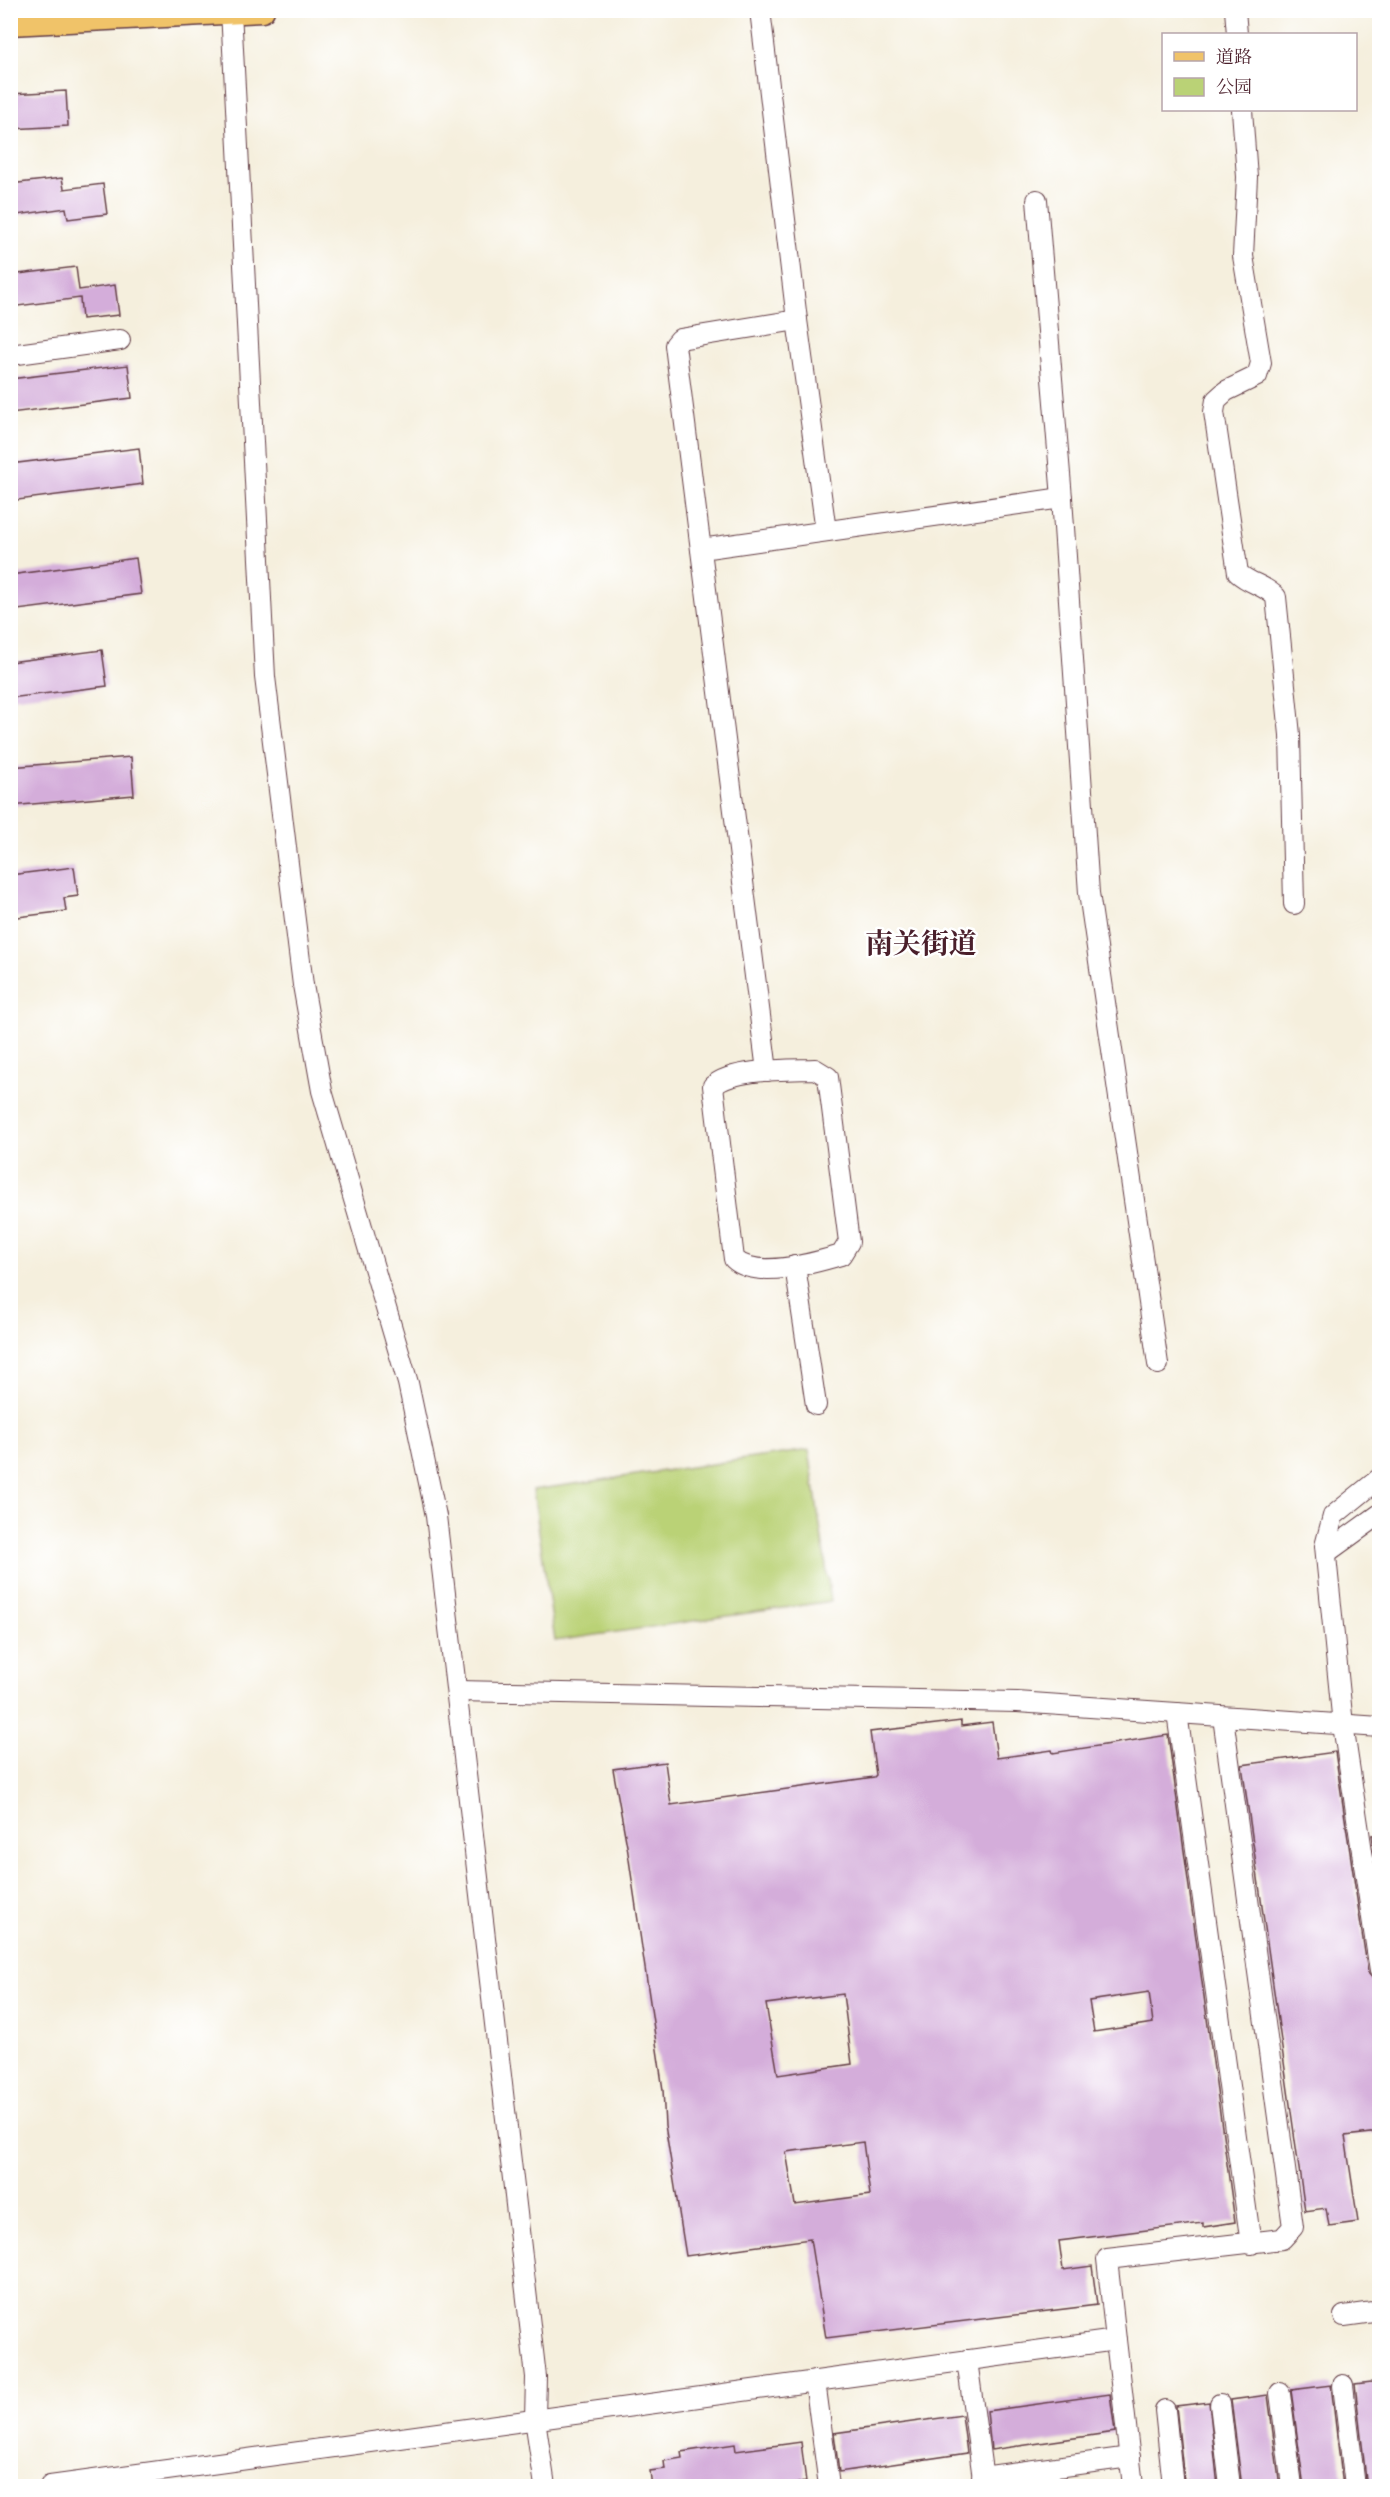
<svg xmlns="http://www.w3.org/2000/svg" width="1390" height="2497" font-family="'IM FELL French Canon','Noto Serif SC',serif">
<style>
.green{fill:#bad276;stroke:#827850;stroke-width:1.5}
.building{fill:#d4adda;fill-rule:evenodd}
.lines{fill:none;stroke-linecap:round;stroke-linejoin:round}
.minor-casing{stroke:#643e46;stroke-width:22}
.major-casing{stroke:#643e46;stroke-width:27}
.minor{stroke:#fff;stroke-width:20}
.major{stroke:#f0c369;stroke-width:24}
.labels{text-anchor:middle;stroke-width:5;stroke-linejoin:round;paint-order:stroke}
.district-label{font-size:28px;font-weight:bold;fill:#4a1f2b;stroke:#fff}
</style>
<rect width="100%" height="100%" fill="#fff"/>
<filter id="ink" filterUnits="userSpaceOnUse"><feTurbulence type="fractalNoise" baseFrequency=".0167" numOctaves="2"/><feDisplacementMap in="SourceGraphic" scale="12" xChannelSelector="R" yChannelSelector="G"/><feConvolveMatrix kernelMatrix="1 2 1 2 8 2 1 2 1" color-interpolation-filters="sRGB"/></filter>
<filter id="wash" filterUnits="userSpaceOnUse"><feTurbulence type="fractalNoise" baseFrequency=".008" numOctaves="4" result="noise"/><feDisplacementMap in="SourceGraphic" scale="24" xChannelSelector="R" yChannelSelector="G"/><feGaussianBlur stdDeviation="1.35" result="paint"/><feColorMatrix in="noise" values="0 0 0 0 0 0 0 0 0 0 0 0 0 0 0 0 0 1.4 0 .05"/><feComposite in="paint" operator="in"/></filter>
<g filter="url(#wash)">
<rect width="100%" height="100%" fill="#f5efdd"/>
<polygon class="green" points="809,1450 831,1601 555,1641 533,1490"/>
<g id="blocks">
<g class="building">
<polygon points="66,91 68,126 10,129 10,94"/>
<polygon points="62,178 64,189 103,184 107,214 68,219 66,208 10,216 10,184"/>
<polygon points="76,267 79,290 115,285 119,315 82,319 80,298 10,307 10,275"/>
<polygon points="128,365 132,398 10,413 10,379"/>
<polygon points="139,448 143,484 10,501 10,464"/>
<polygon points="136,558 141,594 10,611 10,575"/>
<polygon points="102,650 107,686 10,698 10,662"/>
<polygon points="131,757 134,795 10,806 10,767"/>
<polygon points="74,867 78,896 64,898 66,911 10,918 10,875"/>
<path d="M961,1721V1726L992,1722L997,1758L1052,1750L1053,1753L1168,1735L1235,2222L1203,2227V2223L1059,2241L1063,2270L1092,2266L1097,2305L826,2338L810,2239L686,2256L665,2125L663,2090L627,1846L613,1769L665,1762L671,1805L874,1777L876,1775L870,1732ZM1149,1992L1153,2023L1094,2032L1089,2001ZM843,1994L852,2064L778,2075L766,2004ZM863,2142L870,2195L795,2205L786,2152Z"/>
<polygon points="1335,1752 1368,1973 1376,1982 1380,2008 1380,2132 1345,2136 1358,2222 1329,2226 1326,2208 1305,2211 1242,1765"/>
<polygon points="1380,1834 1380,1887 1372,1835"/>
<polygon points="1380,2381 1380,2487 1367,2487 1355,2384"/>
<polygon points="1331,2385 1343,2487 1304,2487 1291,2390"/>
<polygon points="1110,2394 1115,2432 991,2450 987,2411"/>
<polygon points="1268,2395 1280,2487 1242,2487 1231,2400"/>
<polygon points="1209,2402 1218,2487 1188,2487 1188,2480 1184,2480 1176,2406"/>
<polygon points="962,2415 967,2453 839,2472 834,2433"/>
<polygon points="801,2442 806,2482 774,2487 652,2487 650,2471 665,2469 664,2461 682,2458 681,2452 735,2444 736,2451"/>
</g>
</g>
</g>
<g filter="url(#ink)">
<use href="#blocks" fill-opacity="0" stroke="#643e46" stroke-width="1.5"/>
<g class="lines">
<g class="minor-casing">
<g id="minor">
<polyline points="231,10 265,677 303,985 322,1091 408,1383 436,1516 536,2377 535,2419 545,2486"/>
<polyline points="760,10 797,320 826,531"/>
<polyline points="1235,10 1237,34"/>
<path d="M1242,110L1247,177L1243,256L1261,363L1257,376L1226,391L1216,400L1214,412L1238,573C1250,584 1265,585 1276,597L1290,735L1294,904"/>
<polyline points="1037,200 1062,498 1089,893 1158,1364"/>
<polyline points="10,355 120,340"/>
<polyline points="701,549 1062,498"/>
<path d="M815,1069L828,1077L849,1242L841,1255C814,1263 756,1280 734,1259L713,1086C733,1068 789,1070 815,1069Z"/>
<polyline points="767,1071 675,345 680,339 797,320"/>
<polyline points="795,1266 816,1405"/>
<polyline points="1380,1478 1333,1516 1325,1546 1343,1725 1380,1971"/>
<polyline points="1326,1553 1380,1514"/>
<polyline points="458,1691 1017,1702 1380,1727"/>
<polyline points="1177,1713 1251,2244"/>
<polyline points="1344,2316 1380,2311"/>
<polyline points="1116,2340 1133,2486"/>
<polyline points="967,2360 984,2486"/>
<polyline points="815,2381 829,2486"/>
<polyline points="1343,2385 1355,2486"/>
<polyline points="1280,2393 1292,2486"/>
<polyline points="1220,2404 1230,2486"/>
<polyline points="1165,2410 1173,2486"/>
<polyline points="982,2477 1130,2457"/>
<polyline points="50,2486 1116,2340 1107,2259 1282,2239 1293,2227 1223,1717"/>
</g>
</g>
<g class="major-casing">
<polyline id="major" points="10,23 262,10"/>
</g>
<use href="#minor" class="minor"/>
<use href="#major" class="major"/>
</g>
</g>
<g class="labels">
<g class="district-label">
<text x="921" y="953">南关街道</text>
</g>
</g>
<rect width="1390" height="2497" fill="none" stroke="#fff" stroke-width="36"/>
<rect x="1162" y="33" width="195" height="78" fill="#ffffff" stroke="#b7a5aa" stroke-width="1.5"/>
<rect x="1174" y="52" width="30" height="9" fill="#f0c369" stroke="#b7a5aa" stroke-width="1.5"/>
<text x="1216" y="63" font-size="18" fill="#4a1f2b">道路</text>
<rect x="1174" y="78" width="30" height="18" fill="#bad276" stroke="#b7a5aa" stroke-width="1.5"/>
<text x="1216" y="93" font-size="18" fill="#4a1f2b">公园</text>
</svg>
